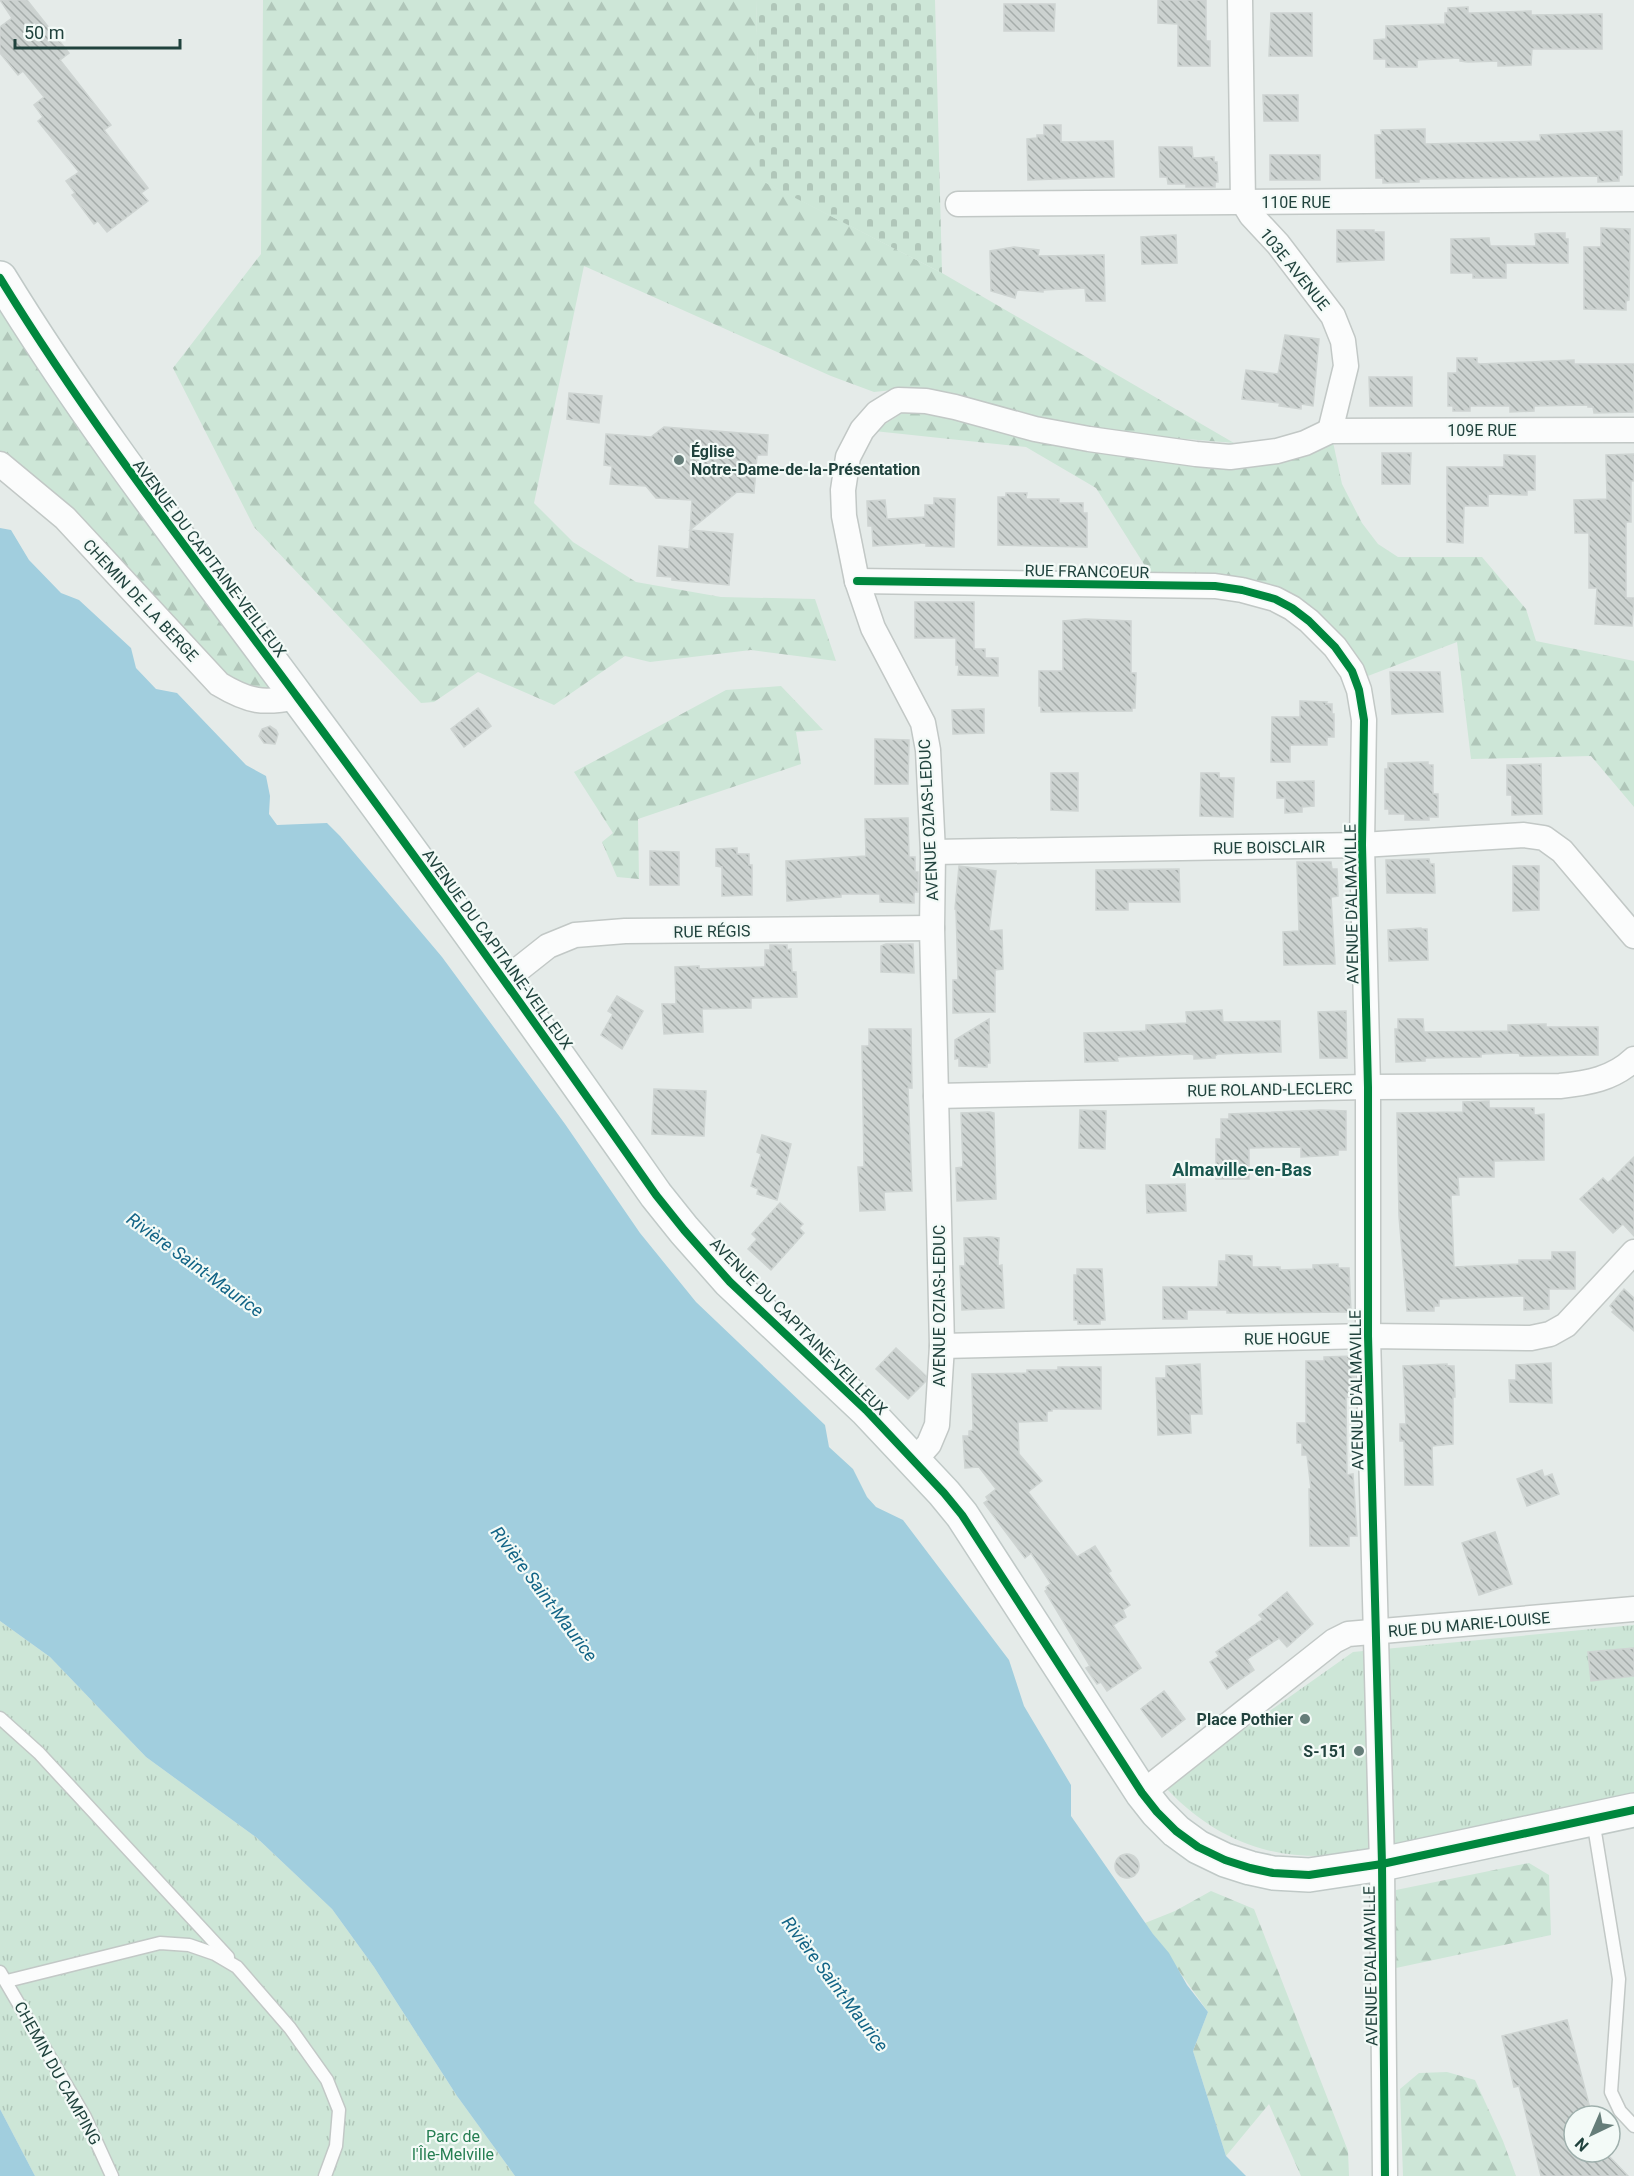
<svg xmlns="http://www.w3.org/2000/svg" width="1634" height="2176" font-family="Roboto,sans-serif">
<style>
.forest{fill:url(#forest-firs)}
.cemetery{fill:url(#cemetery-stones)}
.park{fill:url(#park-tufts)}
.water{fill:#a1cede}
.building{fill:url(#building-back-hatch);stroke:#ced4d2;stroke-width:1.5}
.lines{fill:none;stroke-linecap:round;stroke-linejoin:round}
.lane-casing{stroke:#c2c8c6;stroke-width:15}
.street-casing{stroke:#c2c8c6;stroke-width:27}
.secondary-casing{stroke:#c0c9c7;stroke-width:36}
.lane{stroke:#fbfcfc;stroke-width:12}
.street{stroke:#fbfcfc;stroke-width:24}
.secondary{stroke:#fbfcfc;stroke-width:33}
.cycleway-casing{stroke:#f3faf7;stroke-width:11}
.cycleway{stroke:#00873e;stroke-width:8}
.poi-dot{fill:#657d79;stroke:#f3faf7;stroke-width:2}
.labels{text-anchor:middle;stroke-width:4.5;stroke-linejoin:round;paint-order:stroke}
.street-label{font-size:16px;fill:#20423d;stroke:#f3faf7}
.poi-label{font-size:16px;font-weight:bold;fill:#20423d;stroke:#f3faf7;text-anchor:end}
.park-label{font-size:16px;fill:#257e52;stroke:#f3faf7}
.neighbourhood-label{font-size:18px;font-weight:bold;fill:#19574f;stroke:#f3faf7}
.water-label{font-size:18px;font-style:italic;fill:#126486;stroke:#f3faf7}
</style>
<defs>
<pattern id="forest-firs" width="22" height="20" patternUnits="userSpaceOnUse" patternTransform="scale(1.5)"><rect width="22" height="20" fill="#cde6d7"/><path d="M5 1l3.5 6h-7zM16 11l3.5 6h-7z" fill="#b0c6b9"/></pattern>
<pattern id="cemetery-stones" width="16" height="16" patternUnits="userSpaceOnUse" patternTransform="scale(1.5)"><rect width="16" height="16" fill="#cde6d7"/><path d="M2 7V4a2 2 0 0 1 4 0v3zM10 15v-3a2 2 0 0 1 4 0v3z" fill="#b0c6b9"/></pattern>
<pattern id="park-tufts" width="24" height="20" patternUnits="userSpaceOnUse" patternTransform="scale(1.5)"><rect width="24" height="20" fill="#cde6d7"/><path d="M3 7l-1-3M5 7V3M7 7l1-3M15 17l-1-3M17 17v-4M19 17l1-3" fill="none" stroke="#b0c6b9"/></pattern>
<pattern id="building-back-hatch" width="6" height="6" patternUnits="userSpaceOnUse" patternTransform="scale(1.5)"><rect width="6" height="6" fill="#ccd2d0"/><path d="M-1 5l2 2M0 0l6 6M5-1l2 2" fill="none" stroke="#a5acaa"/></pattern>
</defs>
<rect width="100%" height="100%" fill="#e5ebe9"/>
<g class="forest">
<polygon points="263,0 756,0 761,180 942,273 1234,443 1150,436 1042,422 893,390 874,392 831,376 584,266 534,503 573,542 636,582 721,597 815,599 836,661 751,650 650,662 625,656 554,705 478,672 434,702 421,703 254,527 173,368 261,254"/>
<polygon points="0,278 297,697 238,695 0,464"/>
<polygon points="916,409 1149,459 1214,469 1240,467 1333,442 1342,484 1362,523 1378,544 1398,557 1482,557 1526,609 1536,641 1634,661 1634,807 1591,756 1471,759 1457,642 1360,679 1302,610 1152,577 1096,488 1026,447 874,431 904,412"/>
<polygon points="781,686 823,730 796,732 801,764 638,819 639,879 617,877 602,842 613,833 574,772 726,690"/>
<polygon points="1529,1863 1549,1875 1551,1935 1396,1968 1396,1890"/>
<polygon points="1211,1891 1254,1909 1348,2151 1349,2176 1301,2176 1269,2104 1226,2156 1193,2051 1208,2012 1145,1923 1175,1911"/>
<polygon points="1447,2072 1475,2080 1503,2141 1516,2176 1403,2176 1400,2089 1419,2073"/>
</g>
<polygon class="cemetery" points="756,0 935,0 942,273 760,180"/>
<g class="park">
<polygon points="0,1621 50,1657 146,1757 257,1838 332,1909 374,1967 457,2096 515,2176 35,2176 0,2109"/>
<path d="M1634,1625V1792C1582,1804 1530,1816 1478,1828C1410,1844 1333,1868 1263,1849C1223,1838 1191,1815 1164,1786L1353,1652Z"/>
</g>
<g class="water">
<polygon points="0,528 11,530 29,560 61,593 79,600 131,648 136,668 156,689 177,693 246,765 266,776 270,796 269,814 277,825 327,823 340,836 442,957 565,1124 640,1233 696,1302 825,1425 829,1447 853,1469 867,1497 876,1507 903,1520 1009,1660 1024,1706 1071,1785 1071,1816 1153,1934 1169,1953 1187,1985 1208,2012 1193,2051 1226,2156 1246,2176 515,2176 457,2096 374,1967 332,1909 257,1838 146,1757 50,1657 0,1621"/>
<polygon points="0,2109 35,2176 0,2176"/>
</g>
<g class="building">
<polygon points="0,0 27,0 69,53 60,60 111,125 104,130 148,188 141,193 148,201 107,232 98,221 94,224 72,195 75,193 66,181 79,172 38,121 43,117 34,105 44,97 23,71 18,75 0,53 0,27 12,18"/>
<polygon points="1158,0 1206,0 1206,41 1210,41 1210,66 1178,66 1178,24 1158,23"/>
<polygon points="1004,4 1055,4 1054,31 1004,31"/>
<polygon points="1468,7 1468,13 1472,13 1531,11 1531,15 1602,14 1602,49 1532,49 1531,65 1498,66 1498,61 1468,62 1460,61 1460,58 1417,60 1417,67 1386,67 1386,59 1374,59 1374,40 1386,39 1386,26 1445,24 1445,13 1448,13 1448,8"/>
<polygon points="1271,13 1312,13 1312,56 1269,56"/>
<polygon points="1263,95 1298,95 1298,121 1264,121"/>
<polygon points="1044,125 1061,125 1061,142 1113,141 1114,177 1028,180 1027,139 1037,138 1037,135 1044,135"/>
<polygon points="1425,129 1425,144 1541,141 1540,135 1622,131 1622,175 1619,175 1619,181 1598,182 1598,176 1419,179 1419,182 1383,183 1383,178 1376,178 1375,135 1382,135 1381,130"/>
<polygon points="1159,147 1192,147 1193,158 1214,157 1214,162 1217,162 1218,182 1215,182 1215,187 1186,187 1186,184 1168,184 1167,177 1160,177"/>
<rect x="1270" y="155" width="50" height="25"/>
<polygon points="1601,228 1630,229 1629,300 1626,301 1626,310 1584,309 1584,247 1601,247"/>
<polygon points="1337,230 1374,230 1374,232 1384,232 1384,260 1337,262"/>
<polygon points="1544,233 1565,233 1565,239 1568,239 1568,263 1506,263 1506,278 1473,278 1473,273 1451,273 1451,239 1489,238 1490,246 1536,246 1535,234"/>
<polygon points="1176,235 1177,263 1142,264 1141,237"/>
<polygon points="1014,247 1039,250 1038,256 1104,255 1105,301 1086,301 1085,288 1043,290 1043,292 1017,290 1015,298 991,291 990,251"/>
<polygon points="1285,335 1319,339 1313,406 1301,404 1301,409 1279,406 1280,403 1242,399 1246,370 1278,374"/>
<polygon points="1457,358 1477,358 1477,363 1480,364 1574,360 1574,364 1634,364 1633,412 1594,413 1593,407 1588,407 1588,405 1534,406 1534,411 1510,412 1510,406 1470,406 1470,411 1453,411 1453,406 1448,406 1448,373 1457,373"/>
<polygon points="1369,377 1412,377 1412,406 1370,406"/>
<polygon points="569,393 602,396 599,423 567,419"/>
<polygon points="664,427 768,435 767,455 757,455 754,493 737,492 690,530 733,534 729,585 672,580 672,577 657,576 659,546 689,549 692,500 656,498 646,486 610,484 612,466 604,465 606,434 651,437"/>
<polygon points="1382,453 1411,453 1410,484 1382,484"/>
<polygon points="1634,454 1634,481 1631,481 1631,522 1626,522 1626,598 1634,598 1632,626 1595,624 1597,588 1589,588 1589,533 1575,533 1574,500 1607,499 1606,455"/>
<polygon points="1504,455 1535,456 1535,490 1527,490 1527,495 1488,494 1488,506 1464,506 1463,543 1447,542 1447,467 1504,467"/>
<polygon points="1006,493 1027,493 1026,499 1059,499 1059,503 1083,503 1083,513 1087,513 1087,547 998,545 998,497 1006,497"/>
<polygon points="934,498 955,499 954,547 926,546 926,543 873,546 872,526 868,526 867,501 885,500 887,519 925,517 925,505 934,505"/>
<polygon points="915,602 974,602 974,649 985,649 985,658 998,658 998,676 958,675 959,665 956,665 956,638 915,638"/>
<polygon points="1085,619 1131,621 1131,673 1136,673 1135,708 1132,708 1132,711 1041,712 1041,706 1039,706 1039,671 1063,671 1063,621"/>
<polygon points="1390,672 1440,672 1443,712 1392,714"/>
<polygon points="1300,701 1327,702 1326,704 1332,704 1332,714 1334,714 1334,737 1327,737 1327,745 1290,745 1290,762 1271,762 1272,717 1300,717"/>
<polygon points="478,708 491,726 464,747 451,729"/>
<polygon points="984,709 984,733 953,734 952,710"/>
<polygon points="270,726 276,730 278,734 275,744 264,743 259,736 262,729"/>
<polygon points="875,739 909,740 908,784 875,784"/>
<polygon points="1428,762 1428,765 1433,765 1433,794 1438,794 1438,817 1429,817 1429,820 1405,820 1405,814 1389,814 1389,809 1385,809 1385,769 1388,769 1388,763"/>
<polygon points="1541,764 1542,814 1512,815 1512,795 1507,795 1507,765"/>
<polygon points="1051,773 1078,773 1078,811 1051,810"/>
<polygon points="1201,773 1219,773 1219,778 1234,778 1233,817 1200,816"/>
<polygon points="1314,781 1314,806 1302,807 1302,812 1285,813 1285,798 1277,798 1277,782"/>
<polygon points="908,818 909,857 915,857 915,872 918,872 918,892 914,892 914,903 880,902 880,894 841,894 841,897 787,901 786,861 866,856 865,819"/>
<polygon points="737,848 737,854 749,854 749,865 752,865 752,895 722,896 722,867 716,866 716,849"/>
<polygon points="650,851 679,852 679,885 650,885"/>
<polygon points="1429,859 1430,864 1434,864 1435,893 1387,893 1386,860"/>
<polygon points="1297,862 1331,862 1332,869 1337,869 1338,896 1331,897 1335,964 1284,965 1283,932 1299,931"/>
<polygon points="959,866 996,871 989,931 1002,930 1003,969 995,970 995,1012 953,1013 953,980 958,980 956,909 955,909"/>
<polygon points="1513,866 1539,866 1539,910 1513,911"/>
<polygon points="1179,869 1180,902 1128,902 1128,910 1096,910 1096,870"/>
<polygon points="1421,928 1422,929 1427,929 1428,960 1389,961 1388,930"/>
<polygon points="886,944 913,944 914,973 881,972 881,946"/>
<polygon points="770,945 787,945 787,950 791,949 792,972 796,972 797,997 751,998 751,1008 702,1009 703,1032 664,1034 662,1004 676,1004 675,967 699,966 699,969 765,967 765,950 770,950"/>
<polygon points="617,996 643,1011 622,1049 601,1035 613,1014 608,1011"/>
<polygon points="1222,1010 1223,1022 1280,1021 1281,1052 1218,1054 1215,1056 1215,1058 1194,1059 1194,1055 1191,1054 1117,1057 1118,1061 1085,1062 1084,1033 1146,1031 1146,1025 1187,1023 1186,1012"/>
<polygon points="1346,1011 1347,1058 1320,1058 1318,1012"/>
<polygon points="989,1019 990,1063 987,1063 987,1067 959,1066 959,1058 955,1059 955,1040"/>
<polygon points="1398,1019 1423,1019 1424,1032 1508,1031 1508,1025 1546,1024 1546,1027 1598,1027 1598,1055 1520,1056 1519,1053 1481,1054 1481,1057 1425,1058 1425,1061 1396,1062 1395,1029 1398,1029"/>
<polygon points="869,1029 911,1029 912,1088 908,1088 912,1191 884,1192 885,1210 860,1211 858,1167 864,1167 862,1046 869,1046"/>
<polygon points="654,1089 706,1091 704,1136 652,1134"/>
<polygon points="1489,1101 1489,1108 1534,1108 1534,1115 1544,1114 1544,1160 1494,1161 1494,1177 1458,1177 1459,1195 1451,1195 1454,1267 1519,1264 1519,1260 1552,1260 1552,1252 1575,1252 1575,1289 1549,1289 1549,1309 1524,1310 1524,1296 1439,1299 1439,1306 1434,1306 1434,1311 1407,1311 1399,1216 1397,1113 1463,1112 1463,1102"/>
<polygon points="1080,1110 1106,1111 1105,1149 1079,1148"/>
<polygon points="1321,1110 1346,1111 1346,1150 1338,1150 1338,1155 1301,1157 1301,1147 1249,1148 1249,1179 1216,1179 1216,1139 1221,1139 1221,1119 1229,1119 1229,1114"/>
<polygon points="990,1112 994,1113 996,1199 957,1201 956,1168 963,1167 961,1113"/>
<polygon points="762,1135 791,1144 777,1200 757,1194 758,1189 751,1186 761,1154 757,1152"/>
<polygon points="1634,1157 1634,1236 1623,1224 1613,1233 1580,1199 1603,1178 1608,1183"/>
<polygon points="1185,1184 1186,1211 1147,1213 1146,1185"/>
<polygon points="780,1203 803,1224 799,1228 804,1233 771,1270 748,1249 757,1239 752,1234"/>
<polygon points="990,1237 999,1238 998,1266 1002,1265 1004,1308 962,1310 960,1266 965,1266 964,1238"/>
<polygon points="1226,1255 1252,1256 1252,1267 1280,1267 1280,1270 1313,1269 1313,1265 1338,1264 1338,1268 1349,1268 1351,1312 1227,1313 1227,1310 1187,1310 1187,1319 1163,1319 1163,1287 1218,1287 1219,1261 1226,1261"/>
<polygon points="1077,1269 1102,1269 1105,1320 1100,1320 1100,1324 1078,1324 1078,1320 1074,1320 1074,1275 1077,1275"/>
<polygon points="1624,1289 1634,1298 1634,1331 1612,1312 1614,1310 1610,1306"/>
<polygon points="896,1348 926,1376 926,1381 908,1399 876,1369"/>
<polygon points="1354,1356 1355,1386 1348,1387 1349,1397 1346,1397 1347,1475 1353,1474 1357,1536 1349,1536 1349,1546 1310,1546 1309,1489 1311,1489 1307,1455 1302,1455 1302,1443 1297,1443 1297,1423 1306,1423 1306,1361 1324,1361 1324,1357"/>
<polygon points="1551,1363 1552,1403 1510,1402 1509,1380 1516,1380 1516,1365"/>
<polygon points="1200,1364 1202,1414 1190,1414 1191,1433 1158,1435 1156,1378 1166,1378 1166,1366"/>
<polygon points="1447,1364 1447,1366 1454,1366 1455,1397 1453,1397 1453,1444 1432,1446 1433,1485 1405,1485 1404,1441 1400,1441 1400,1424 1406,1424 1403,1366"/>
<polygon points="1058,1367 1101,1367 1101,1409 1052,1409 1052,1411 1047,1411 1047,1421 1018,1422 1019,1454 1042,1481 1028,1492 1077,1557 1095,1546 1111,1571 1108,1573 1130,1605 1123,1610 1126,1617 1113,1625 1141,1668 1107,1691 1101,1682 1097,1684 1086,1668 1090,1666 1045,1591 1047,1590 1046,1587 1051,1584 1031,1553 1025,1558 984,1503 988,1500 986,1497 996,1489 979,1467 965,1468 963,1436 969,1436 969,1431 973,1430 972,1374 1027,1373 1027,1370 1058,1370"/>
<polygon points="1542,1470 1544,1477 1552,1474 1559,1494 1527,1506 1517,1479"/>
<polygon points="1495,1532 1512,1584 1479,1595 1462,1543"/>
<polygon points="1287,1592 1313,1624 1287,1647 1279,1638 1247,1659 1254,1670 1227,1689 1210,1662 1219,1656 1216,1652 1263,1619 1259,1615"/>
<polygon points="1634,1648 1634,1676 1591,1681 1588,1652"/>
<polygon points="1164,1691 1185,1719 1162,1737 1141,1709"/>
<circle cx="1127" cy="1866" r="12"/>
<polygon points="1567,2020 1592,2116 1574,2116 1574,2152 1605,2152 1628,2176 1541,2176 1519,2086 1514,2087 1502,2036"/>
</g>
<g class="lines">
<g class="lane-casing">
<g id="lane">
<polyline points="0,1718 39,1753 228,1957"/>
<polyline points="1593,1820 1619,1979 1611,2092 1620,2111 1634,2126"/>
<polyline points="0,1972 85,2117 112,2176"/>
<polyline points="7,1981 160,1943 189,1945 215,1954 237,1967 290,2028 327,2080 339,2110 336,2146 325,2176"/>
</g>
</g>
<g class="street-casing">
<g id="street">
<polyline points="1240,0 1243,202 1251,215 1278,244 1333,316 1343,341 1346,366 1330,431"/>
<polyline points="958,204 1634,199"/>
<path d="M0,464L65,518L219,684C249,702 263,704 297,697"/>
<polyline points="857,581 1215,586 1242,590 1275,599 1292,608 1309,621 1335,647 1352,671 1359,690 1364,720 1362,845 1368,1087 1368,1336 1382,1864 1385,2176"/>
<polyline points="933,852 1362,845 1524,835 1544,838 1562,851 1634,936"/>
<polyline points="505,980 548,946 575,935 625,931 932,928"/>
<path d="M936,1096L1368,1087L1560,1086C1588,1083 1613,1079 1634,1059"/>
<polyline points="942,1346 1368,1336 1531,1338 1550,1334 1566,1325 1634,1252"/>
<polyline points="914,1461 929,1444 937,1425 942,1346 932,928 933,852 928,750 923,723 873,628 857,581 844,516 843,490 848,457 862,430 877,413 898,400 926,401 955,407 1035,429 1089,439 1196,454 1230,457 1277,451 1305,443 1330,431 1634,430"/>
<polyline points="1142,1793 1334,1641 1348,1634 1634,1609"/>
</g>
</g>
<g class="secondary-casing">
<path id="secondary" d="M0,278C90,425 196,560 298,698C420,862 539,1028 656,1195L684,1230L730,1282L866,1410L944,1493L962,1515L1142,1793L1157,1812L1176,1831L1198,1847L1225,1860L1250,1868L1273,1873L1309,1875L1382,1864L1634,1810"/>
</g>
<use href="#lane" class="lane"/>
<use href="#street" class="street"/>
<use href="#secondary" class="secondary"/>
<g class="cycleway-casing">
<g id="cycleway">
<path d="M0,278C90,425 196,560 298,698C420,862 539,1028 656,1195L684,1230L730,1282L866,1410L944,1493L962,1515L1142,1793L1157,1812L1176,1831L1198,1847L1225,1860L1250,1868L1273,1873L1309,1875L1382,1864L1634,1810"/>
<polyline points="857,581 1215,586 1242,590 1275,599 1292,608 1309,621 1335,647 1352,671 1359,690 1364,720 1362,845 1368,1087 1368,1336 1382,1864 1385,2176"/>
</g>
</g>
<use href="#cycleway" class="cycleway"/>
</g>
<g class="poi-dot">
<circle cx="679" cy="460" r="6"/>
<circle cx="1305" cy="1719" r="6"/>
<circle cx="1359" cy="1751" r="6"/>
</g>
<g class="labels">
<g class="street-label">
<text x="1296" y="208">110E RUE</text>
<text transform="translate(1295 269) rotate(51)" y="6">103E AVENUE</text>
<text x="1482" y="436">109E RUE</text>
<text transform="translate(210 558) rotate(53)" y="6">AVENUE DU CAPITAINE-VEILLEUX</text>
<text transform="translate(1087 571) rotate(1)" y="6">RUE FRANCOEUR</text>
<text transform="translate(141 600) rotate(47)" y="6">CHEMIN DE LA BERGE</text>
<text transform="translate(928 820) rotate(-93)" y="6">AVENUE OZIAS-LEDUC</text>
<text transform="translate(1269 847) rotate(-1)" y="6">RUE BOISCLAIR</text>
<text transform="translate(1351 904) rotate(-91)" y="6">AVENUE D'ALMAVILLE</text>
<text transform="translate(712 931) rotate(-1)" y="6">RUE RÉGIS</text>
<text transform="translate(498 949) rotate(54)" y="6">AVENUE DU CAPITAINE-VEILLEUX</text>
<text transform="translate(1270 1089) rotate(-1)" y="6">RUE ROLAND-LECLERC</text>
<text transform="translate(939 1306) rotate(-90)" y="6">AVENUE OZIAS-LEDUC</text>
<text transform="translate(799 1326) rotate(45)" y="6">AVENUE DU CAPITAINE-VEILLEUX</text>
<text transform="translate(1287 1338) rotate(-1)" y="6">RUE HOGUE</text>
<text transform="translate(1356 1390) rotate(-91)" y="6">AVENUE D'ALMAVILLE</text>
<text transform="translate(1469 1624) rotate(-5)" y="6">RUE DU MARIE-LOUISE</text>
<text transform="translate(1370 1966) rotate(-91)" y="6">AVENUE D'ALMAVILLE</text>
<text transform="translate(58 2073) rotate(61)" y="6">CHEMIN DU CAMPING</text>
</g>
<g class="poi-label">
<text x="691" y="457" text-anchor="start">Église<tspan x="691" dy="18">Notre-Dame-de-la-Présentation</tspan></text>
<text x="1293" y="1725">Place Pothier</text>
<text x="1347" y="1757">S-151</text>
</g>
<g class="park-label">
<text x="453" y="2142">Parc de<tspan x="453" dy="18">l'Île-Melville</tspan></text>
</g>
<g class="neighbourhood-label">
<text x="1242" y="1176">Almaville-en-Bas</text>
</g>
<g class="water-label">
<text transform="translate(195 1265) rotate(36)" y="6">Rivière Saint-Maurice</text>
<text transform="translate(544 1594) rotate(53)" y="6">Rivière Saint-Maurice</text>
<text transform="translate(835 1984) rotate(53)" y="6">Rivière Saint-Maurice</text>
</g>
</g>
<g transform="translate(1592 2134) rotate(224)"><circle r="28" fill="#f3faf7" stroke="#9fb0ad" stroke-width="1.5"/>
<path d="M0-4.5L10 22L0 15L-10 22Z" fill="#657d79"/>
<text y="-9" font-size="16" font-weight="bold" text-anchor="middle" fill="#20423d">N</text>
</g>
<path d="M15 39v9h165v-9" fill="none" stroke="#20423d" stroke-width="3"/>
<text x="24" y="39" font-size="18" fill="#20423d" stroke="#f3faf7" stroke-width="4.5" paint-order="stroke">50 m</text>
</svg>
